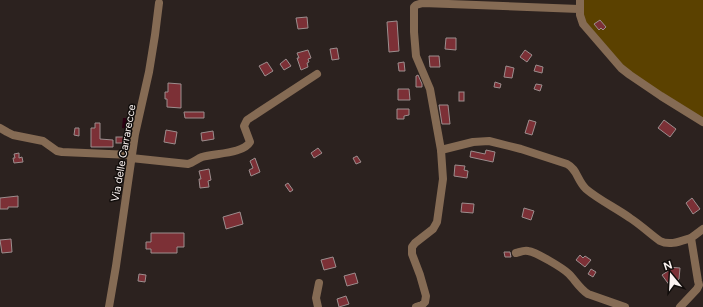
<svg xmlns="http://www.w3.org/2000/svg" width="703" height="307" font-family="Figtree,sans-serif">
<style>
.green{fill:#5b4100}
.water{fill:#2b0012}
.building{fill:#7c3036;stroke:#9c8e8e}
.lines{fill:none;stroke-linecap:round;stroke-linejoin:round}
.minor{stroke:#856b54;stroke-width:8}
.labels{text-anchor:middle;stroke-width:3;stroke-linejoin:round;paint-order:stroke}
.street-label{font-size:11px;fill:#faf2f0;stroke:#110d0b}
</style>
<rect width="100%" height="100%" fill="#2c221f"/>
<polygon class="green" points="577,0 703,0 703,122 630,75 586,28"/>
<polygon class="water" points="123,118 129,118 129,129 122,128"/>
<g class="building">
<polygon points="307,17 308,28 298,29 296,18"/>
<polygon points="600,20 606,27 603,30 601,28 599,30 594,24"/>
<polygon points="397,21 399,51 389,52 387,22"/>
<polygon points="446,38 456,38 456,50 445,49"/>
<polygon points="337,48 339,59 332,60 330,49"/>
<polygon points="308,50 311,58 308,59 309,62 307,63 308,67 301,70 297,58 299,58 297,53"/>
<polygon points="525,50 532,55 527,62 520,57"/>
<polygon points="429,56 439,56 440,67 430,67"/>
<polygon points="286,59 291,66 284,70 280,64"/>
<polygon points="267,62 273,71 265,76 259,66"/>
<polygon points="404,62 405,71 399,71 398,63"/>
<polygon points="536,65 543,67 542,73 534,71"/>
<polygon points="506,66 514,68 512,78 504,77"/>
<polygon points="418,75 422,84 422,87 416,87 416,76"/>
<polygon points="495,82 501,84 500,88 494,87"/>
<polygon points="168,83 181,84 181,108 167,107 167,99 165,99 165,92 168,92"/>
<polygon points="536,84 542,85 540,91 534,89"/>
<polygon points="398,89 409,89 410,100 398,100"/>
<rect x="459" y="92" width="5" height="9"/>
<polygon points="439,105 448,105 450,124 442,124"/>
<polygon points="397,109 409,109 409,115 404,116 404,119 397,119"/>
<polygon points="184,112 204,112 204,118 185,118"/>
<polygon points="529,120 536,122 532,135 525,133"/>
<polygon points="664,120 676,129 670,137 658,128"/>
<polygon points="95,123 100,123 100,139 113,140 113,147 91,147 91,128 95,128"/>
<polygon points="75,128 79,128 79,136 74,135"/>
<polygon points="166,130 177,132 175,144 164,142"/>
<polygon points="213,131 214,139 202,141 201,133"/>
<rect x="116" y="137" width="10" height="6"/>
<polygon points="318,148 322,153 314,158 311,153"/>
<polygon points="486,150 495,152 493,162 470,157 471,151 485,154"/>
<polygon points="19,153 19,158 22,157 23,162 14,163 13,158 15,158 14,154"/>
<polygon points="357,156 361,162 356,164 353,158"/>
<polygon points="255,158 260,172 251,176 249,170 253,168 250,161"/>
<polygon points="455,165 465,166 464,170 468,171 467,178 454,176"/>
<polygon points="209,169 211,180 208,181 209,187 200,188 199,179 201,179 199,171"/>
<polygon points="288,183 293,190 290,192 285,185"/>
<polygon points="18,196 18,207 8,207 8,209 0,209 0,198"/>
<polygon points="692,198 700,209 693,214 686,203"/>
<polygon points="462,203 474,204 473,213 461,212"/>
<polygon points="524,208 534,211 531,220 522,217"/>
<polygon points="240,212 243,224 226,229 223,217"/>
<polygon points="151,233 184,233 184,247 177,247 177,253 151,253 151,249 146,249 146,242 151,242"/>
<polygon points="11,239 12,252 2,253 0,240"/>
<polygon points="504,252 510,252 511,257 505,257"/>
<polygon points="580,255 583,258 585,256 591,260 585,267 576,260"/>
<polygon points="333,257 336,267 324,270 321,260"/>
<polygon points="668,267 680,268 679,279 670,286 662,275 668,271"/>
<polygon points="591,269 596,272 593,277 588,274"/>
<polygon points="355,273 358,283 347,286 344,276"/>
<polygon points="139,274 146,275 145,282 138,281"/>
<polygon points="346,296 349,304 339,307 337,299"/>
</g>
<g class="lines">
<g class="minor">
<polyline points="580,0 580,15 583,24 621,68 630,75 661,96 703,122"/>
<polyline points="0,128 7,132 13,135 43,141 57,151 62,152 132,155"/>
<polyline points="441,150 430,89 416,56 414,32 414,7 416,5 423,3 579,9"/>
<path d="M131,158L188,164C193,163 197,159 202,157C215,153 243,154 250,142L244,126L247,120L317,74"/>
<path d="M516,253C520,252 524,250 528,251C536,252 563,268 569,274C575,280 580,289 588,294L625,307"/>
<polyline points="109,307 116,266 135,134 149,72 155,35 159,3"/>
<polyline points="318,307 316,298 319,283"/>
<path d="M416,307L422,305L425,302L426,296L420,275L412,254V247L415,243L433,229L437,222L443,179L441,150L473,142L489,141L521,149L567,164C577,169 577,180 586,189C599,200 616,208 630,218C641,225 650,234 660,241C670,246 681,241 691,238"/>
<polyline points="680,307 697,289 699,285 698,281 691,238 703,229"/>
</g>
</g>
<g class="labels">
<g class="street-label">
<text transform="translate(123 153) rotate(-80)" y="4">Via delle Carrarecce</text>
</g>
</g>
<g transform="translate(671 275) rotate(342)" stroke="#110d0b" stroke-width="3" paint-order="stroke">
<path d="M0-3L7 15L0 10L-7 15Z" fill="#faf2f0"/>
<text y="-6" font-size="11" font-weight="bold" text-anchor="middle" fill="#faf2f0">N</text>
</g>
</svg>
